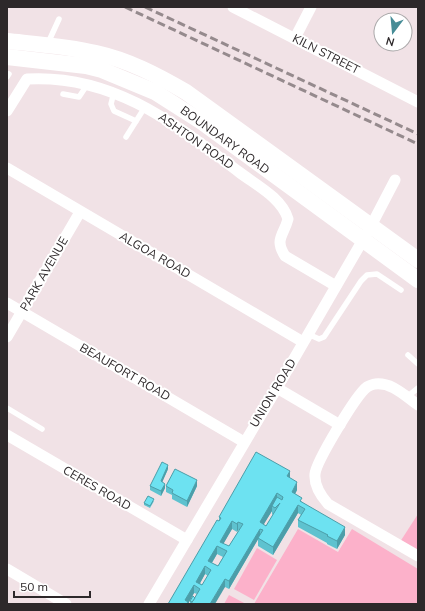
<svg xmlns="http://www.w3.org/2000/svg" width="425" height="611" font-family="Mulish,sans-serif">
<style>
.green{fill:#fcb1ca}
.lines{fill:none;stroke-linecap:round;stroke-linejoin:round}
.lane{stroke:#fff;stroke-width:5.5}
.street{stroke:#fff;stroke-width:11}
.secondary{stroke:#fff;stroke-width:16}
.rail{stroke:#958a8d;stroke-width:3;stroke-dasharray:8 4;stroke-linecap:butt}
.wall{fill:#5ec2cf;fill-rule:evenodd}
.shaded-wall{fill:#4c9ea9}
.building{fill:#6de2f1;stroke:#4c9ea9;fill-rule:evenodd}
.labels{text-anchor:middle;stroke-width:4;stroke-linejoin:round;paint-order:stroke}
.street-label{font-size:12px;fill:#2d282a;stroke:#fff}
</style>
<rect width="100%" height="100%" fill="#f1e2e6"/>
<g class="green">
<polygon points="418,514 418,556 398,545"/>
<polygon points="298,529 338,552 352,529 418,569 418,604 254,604"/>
<polygon points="257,548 277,560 254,600 234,589"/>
<polygon points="229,595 246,604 224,604"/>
</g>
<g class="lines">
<g class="lane">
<polyline points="48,43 59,19"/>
<polyline points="7,77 9,74"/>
<polyline points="114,92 111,104 114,111 136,121"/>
<polyline points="63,94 79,97 87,85"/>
<polyline points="126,137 145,107"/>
<polyline points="308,334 319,339 324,337 361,281 367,275 377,274 401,290"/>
<polyline points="408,355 418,364"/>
<polyline points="407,397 418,388"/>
<polyline points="7,408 42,429"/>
</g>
<g class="street">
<polyline points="233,7 418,102"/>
<polyline points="295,38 311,7"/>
<path d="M7,111L27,79C113,74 174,123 239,172C256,185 282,198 288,219C284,235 274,239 285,256L336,286"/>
<polyline points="7,168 303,342"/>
<polyline points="7,303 244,442"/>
<polyline points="7,337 80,212"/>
<polyline points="277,388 340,425"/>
<path d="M418,405C405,396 392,382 375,384C373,384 369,386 367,387C356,395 316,462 315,474C314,485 321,496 328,504L418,556"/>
<polyline points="7,435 187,540"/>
<polyline points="7,569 66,604"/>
<polyline points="149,604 277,388 371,226 395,180"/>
</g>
<g class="secondary">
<path d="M7,41C36,44 67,46 96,53C128,60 157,75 186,92L418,260"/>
<polyline points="7,57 86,66 102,70 155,92 202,122 418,280"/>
</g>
<g class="rail">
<polyline points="125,7 418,144"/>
<polyline points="145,7 418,134"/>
</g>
</g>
<g class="wall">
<polygon points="168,469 162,482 165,488 161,496 150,490 150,486"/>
<path d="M290,478L297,490L295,494L302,502L345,535L337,549L327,544V543L298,527V520L301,515L298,513L273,555L258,546V539L229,589L225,587L191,603H190V601L195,598L197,594L194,593L188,604H168L219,521V517ZM272,511V514L273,515L266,526L263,524ZM232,529L237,532L238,530H239L229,546L223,544ZM217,554L223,557L218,566L212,563ZM205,574L208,576L202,585L200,583Z"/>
<polygon points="166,486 197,486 187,507 172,499 172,495 166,492"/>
<polygon points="154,501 150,508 144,505 144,503"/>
</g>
<g class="shaded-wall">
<polygon points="168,465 168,469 161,485 161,481"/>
<polygon points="290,471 290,479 287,476"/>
<polygon points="197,480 197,486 187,507 187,501"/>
<polygon points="297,482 297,490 292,500 292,492"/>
<polygon points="165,484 165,488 161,496 161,491"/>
<polygon points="277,493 277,501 272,506 272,511 261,529 260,522"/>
<polygon points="298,505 298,513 273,555 273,547"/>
<polygon points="232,521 232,529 221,548 220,542"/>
<polygon points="238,522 238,530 237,532 237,524"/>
<polygon points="345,527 345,535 337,549 337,541"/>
<polygon points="260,529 260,536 229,589 229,581"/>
<polygon points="217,546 217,554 208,569 208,561"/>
<polygon points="205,566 205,574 198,587 196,582"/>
<polygon points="225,579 225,587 215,604 210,604"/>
<polygon points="194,585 194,593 188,604 185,604 185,600"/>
</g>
<g class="building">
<path d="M256,452L290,471L287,476L297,482L292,492L302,498L300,501L345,527L337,541L327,536L328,535L298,520L305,509L298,505L273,547L258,538L263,530L260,529L229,581L225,579L210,604H191L200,589L194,585L185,600L188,602L187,604H168L217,520L219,521L221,518L219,517ZM277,493L283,497L282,500L277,497L272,506L275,508L280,503L266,526L260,522ZM232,521L237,524L238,522L243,524L229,546L220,542ZM217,546L227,551L218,566L208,561ZM205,566L211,570L202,585L196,582Z"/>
<polygon points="162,462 168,465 161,481 165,484 161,491 150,486"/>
<polygon points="175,469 197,480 187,501 172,493 173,490 166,486"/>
<polygon points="148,496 154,499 150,506 144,503"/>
<polygon points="193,596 195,598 192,602 190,601"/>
</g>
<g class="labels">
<g class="street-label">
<text transform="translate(326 54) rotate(27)" y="4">KILN STREET</text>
<text transform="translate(225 140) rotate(36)" y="4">BOUNDARY ROAD</text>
<text transform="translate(196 141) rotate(35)" y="4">ASHTON ROAD</text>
<text transform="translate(155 255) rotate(30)" y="4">ALGOA ROAD</text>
<text transform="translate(44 274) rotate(-60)" y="4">PARK AVENUE</text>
<text transform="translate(125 372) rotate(30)" y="4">BEAUFORT ROAD</text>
<text transform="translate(273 393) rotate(-59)" y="4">UNION ROAD</text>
<text transform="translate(97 488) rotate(30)" y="4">CERES ROAD</text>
</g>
</g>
<rect width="425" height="611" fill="none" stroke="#2d282a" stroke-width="16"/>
<g transform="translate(393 32) rotate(196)"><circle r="19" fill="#ffffff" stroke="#aba9aa"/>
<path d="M0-3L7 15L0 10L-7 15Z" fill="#468c96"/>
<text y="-6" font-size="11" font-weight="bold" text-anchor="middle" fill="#2d282a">N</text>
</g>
<path d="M14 591v6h76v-6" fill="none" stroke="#2d282a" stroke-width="2"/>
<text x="20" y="591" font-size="12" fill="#2d282a" stroke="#ffffff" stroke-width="3" paint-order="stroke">50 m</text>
</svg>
